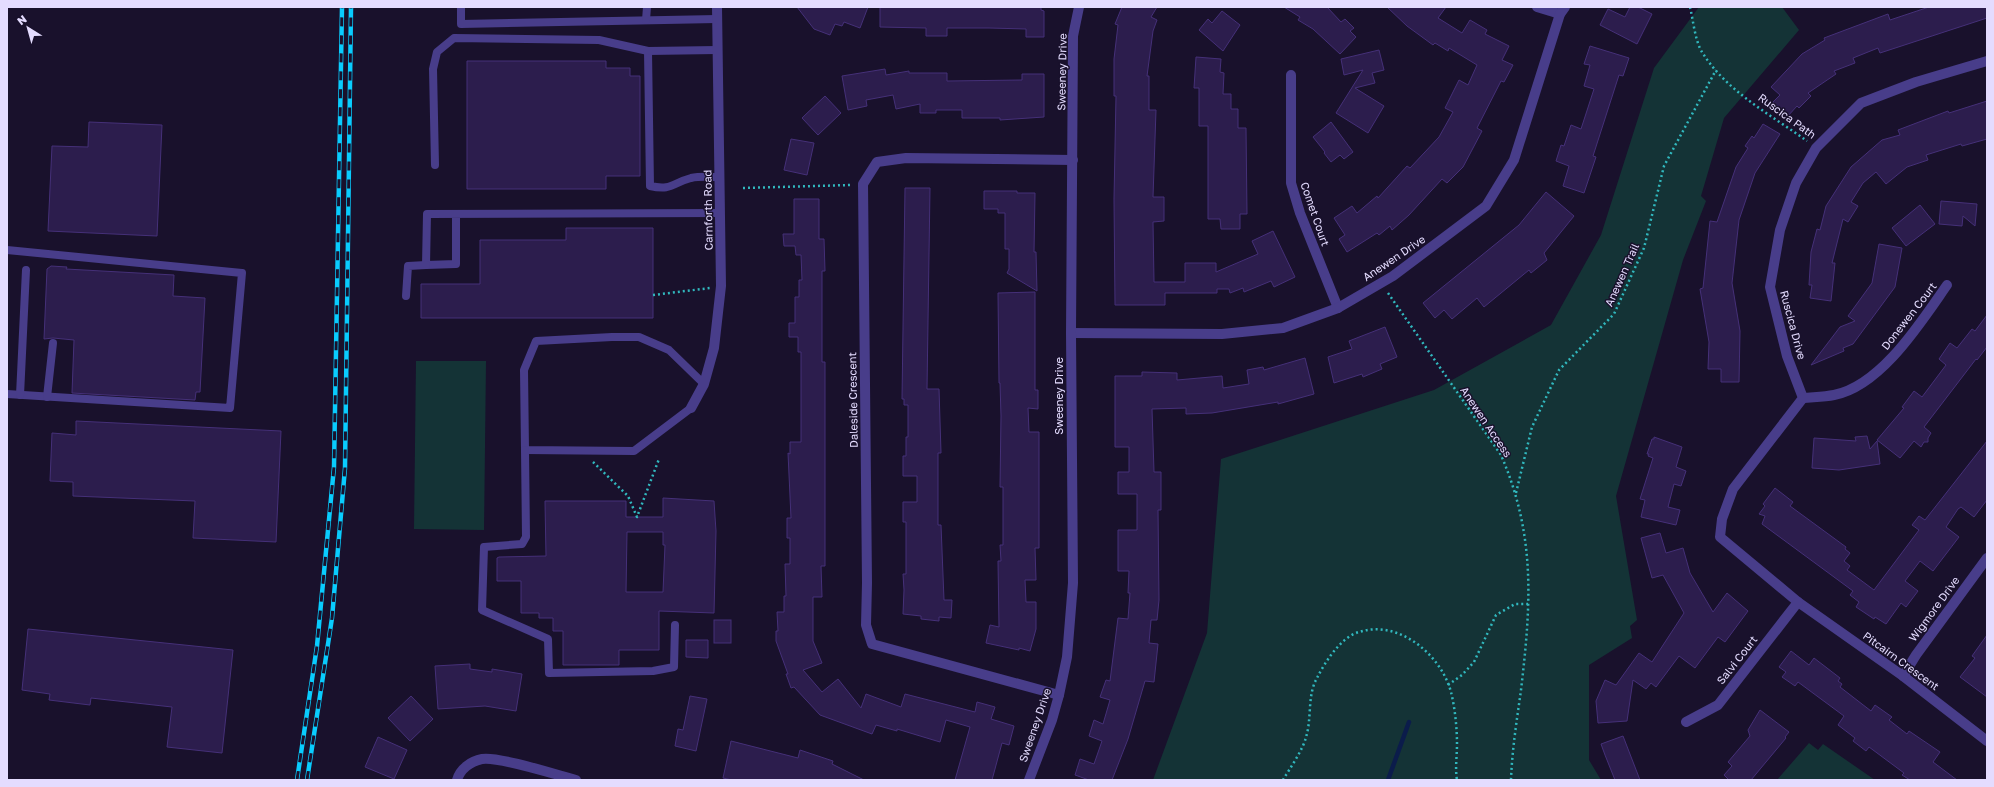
<svg xmlns="http://www.w3.org/2000/svg" width="1994" height="787" font-family="'Golos Text',sans-serif">
<style>
.green{fill:#143336}
.lines{fill:none;stroke-linecap:round;stroke-linejoin:round}
.stream{stroke:#0b1c4b;stroke-width:4.5}
.building{fill:#2c1d4d;stroke:#453078;fill-rule:evenodd}
.path{stroke:#31b8be;stroke-width:2.5;stroke-dasharray:2 3;stroke-linecap:butt}
.lane{stroke:#483d8a;stroke-width:8}
.street{stroke:#483d8a;stroke-width:10}
.rail-casing{stroke:#09ccfe;stroke-width:4.5}
.rail{stroke:#19112c;stroke-width:3;stroke-dasharray:9;stroke-linecap:butt}
.labels{text-anchor:middle;stroke-width:3;stroke-linejoin:round;paint-order:stroke}
.street-label{font-size:11px;fill:#e4dcff;stroke:#19112c}
</style>
<rect width="100%" height="100%" fill="#19112c"/>
<g class="green">
<polygon points="1699,7 1782,7 1799,30 1724,118 1701,196 1706,201 1683,260 1616,496 1637,620 1630,626 1632,638 1589,665 1589,760 1601,780 1153,780 1207,633 1221,459 1434,390 1551,325 1601,235 1654,68"/>
<polygon points="416,361 486,361 484,530 414,529"/>
<polygon points="1809,743 1818,750 1823,744 1875,780 1777,780"/>
</g>
<g class="lines">
<polyline class="stream" points="1388,780 1409,722"/>
</g>
<g class="building">
<polygon points="797,7 868,7 860,28 844,22 842,26 835,24 830,35 814,29"/>
<polygon points="880,7 1041,7 1041,10 1044,11 1044,37 1026,37 1026,29 989,28 947,28 947,36 926,36 926,28 880,27"/>
<polygon points="1122,7 1157,7 1151,17 1157,20 1153,31 1147,76 1149,76 1149,110 1156,110 1153,197 1164,197 1164,221 1153,222 1154,282 1185,282 1185,263 1216,263 1216,272 1258,254 1252,241 1273,231 1295,277 1274,287 1271,281 1244,292 1243,288 1230,293 1229,289 1217,289 1217,293 1165,293 1165,305 1115,305 1114,199 1116,96 1114,96 1114,59 1118,25 1115,24"/>
<polygon points="1284,7 1327,7 1341,22 1345,19 1354,28 1350,31 1356,37 1340,54 1313,29 1298,20 1300,17"/>
<polygon points="1387,7 1446,7 1438,18 1462,33 1470,20 1487,30 1485,34 1509,46 1502,60 1513,65 1504,82 1501,81 1477,128 1482,131 1463,167 1447,183 1442,179 1409,215 1392,230 1390,226 1379,235 1377,233 1347,252 1339,239 1345,235 1334,218 1352,206 1357,213 1377,196 1378,198 1407,166 1410,168 1439,137 1453,112 1445,108 1459,80 1468,85 1477,65 1449,48 1448,51 1435,43 1433,45 1407,26"/>
<polygon points="1630,7 1638,7 1652,14 1637,44 1600,25 1608,9 1625,17"/>
<polygon points="1929,7 1987,7 1987,18 1880,53 1878,48 1853,58 1855,63 1834,71 1836,74 1808,93 1811,96 1799,108 1797,106 1787,117 1773,102 1780,95 1771,87 1802,54 1825,40 1824,38 1888,14 1890,20"/>
<polygon points="1222,11 1240,25 1223,51 1199,30 1208,19 1212,23"/>
<polygon points="1590,46 1629,58 1623,76 1619,75 1593,156 1596,157 1584,193 1563,186 1569,166 1556,161 1561,145 1564,146 1571,125 1581,129 1594,89 1584,86 1590,65 1584,64"/>
<polygon points="1379,50 1384,70 1372,73 1375,83 1355,88 1384,106 1368,133 1336,113 1363,70 1344,75 1341,59"/>
<polygon points="1196,57 1221,59 1220,72 1224,73 1223,94 1231,94 1231,109 1238,109 1238,128 1246,128 1247,214 1240,214 1240,229 1221,229 1220,219 1208,219 1208,126 1199,126 1199,88 1194,88"/>
<polygon points="467,61 606,61 606,68 630,68 630,76 640,76 640,176 606,176 606,189 467,189"/>
<polygon points="885,69 886,75 909,71 909,73 947,73 947,81 1022,80 1022,74 1044,74 1044,117 1000,120 1000,118 962,118 962,110 936,110 936,113 920,113 920,104 896,109 893,95 866,100 867,106 848,110 842,76"/>
<polygon points="825,96 841,113 818,135 802,118"/>
<polygon points="1987,101 1987,139 1962,146 1961,144 1926,155 1928,160 1907,167 1886,184 1876,172 1863,183 1851,202 1858,206 1848,222 1843,219 1832,263 1835,263 1831,301 1810,298 1812,285 1809,285 1811,252 1817,229 1820,230 1826,206 1851,167 1882,140 1900,135 1898,130 1948,111 1949,113"/>
<polygon points="89,122 162,125 157,236 48,231 52,146 88,147"/>
<polygon points="1331,122 1353,152 1344,159 1340,155 1331,162 1324,153 1325,152 1313,137"/>
<polygon points="1763,124 1780,134 1755,173 1739,220 1732,283 1740,331 1739,382 1721,382 1721,369 1708,369 1709,342 1700,289 1703,288 1710,221 1717,222 1736,167 1748,148 1745,146 1752,136 1754,138"/>
<polygon points="791,139 814,143 807,175 784,170"/>
<polygon points="905,188 930,188 927,389 939,389 941,453 938,453 938,525 941,525 944,600 952,600 951,618 939,617 939,621 921,619 921,616 903,614 904,590 903,574 906,574 906,522 903,522 903,502 917,502 917,476 903,476 903,456 906,456 906,437 908,437 908,405 904,405 904,399 902,399"/>
<polygon points="984,191 1017,191 1017,193 1035,193 1034,252 1036,252 1037,291 1007,273 1009,269 1009,249 1005,249 1005,213 998,213 998,209 984,209"/>
<polygon points="1546,192 1574,216 1544,253 1547,260 1531,273 1529,270 1484,307 1477,298 1452,319 1444,310 1435,318 1423,303 1519,225"/>
<polygon points="794,199 819,199 819,239 824,239 825,271 822,271 822,362 825,362 825,566 821,566 822,597 813,597 813,641 822,663 803,670 822,692 838,679 861,708 866,694 901,707 905,694 975,712 977,702 995,707 991,719 1014,726 1009,745 1002,743 992,780 955,780 970,727 946,720 940,742 897,729 897,731 876,725 872,734 820,715 794,687 791,688 786,674 788,674 776,641 776,631 778,631 777,612 784,612 784,596 786,596 785,564 790,564 790,538 787,538 787,518 791,518 788,453 790,454 790,442 801,442 801,352 798,352 798,337 789,337 789,323 795,323 795,297 799,297 799,280 802,280 801,255 796,255 795,246 784,246 783,234 794,234"/>
<polygon points="1941,201 1977,204 1975,226 1963,216 1962,226 1939,224"/>
<polygon points="1920,205 1935,224 1906,246 1892,228"/>
<polygon points="566,228 653,228 653,318 421,318 421,284 480,284 480,240 566,240"/>
<polygon points="1879,244 1902,248 1895,287 1853,344 1843,348 1844,351 1811,365 1840,327 1855,321 1848,316 1872,283"/>
<polygon points="51,266 67,267 66,269 174,275 173,296 205,298 200,392 196,392 195,400 72,393 74,340 53,338 44,339 47,269"/>
<polygon points="1035,292 1035,390 1038,390 1038,409 1028,408 1029,432 1039,432 1039,548 1035,548 1036,580 1025,580 1026,602 1036,602 1036,629 1030,651 1019,648 1019,650 986,643 990,625 999,627 998,561 1001,561 1000,545 1003,545 1003,487 1000,487 1001,416 1000,383 999,383 998,293"/>
<polygon points="1987,315 1987,347 1977,360 1976,359 1924,427 1931,433 1928,438 1928,442 1924,442 1921,447 1914,441 1900,458 1877,440 1904,408 1902,407 1914,391 1922,397 1946,365 1939,359 1950,343 1957,348 1972,329 1975,331"/>
<polygon points="1385,327 1397,357 1380,364 1382,369 1363,377 1362,374 1334,383 1328,357 1352,349 1349,341"/>
<polygon points="1305,358 1314,394 1278,404 1278,402 1212,413 1186,414 1186,408 1152,409 1154,472 1161,472 1161,510 1158,510 1159,600 1157,620 1151,620 1149,643 1158,644 1154,682 1145,681 1128,739 1112,780 1089,780 1075,775 1080,759 1094,764 1102,741 1089,736 1094,720 1103,724 1110,700 1100,697 1106,680 1110,681 1118,618 1128,619 1130,593 1128,593 1129,571 1118,571 1118,530 1137,530 1137,494 1118,494 1118,472 1129,472 1129,447 1115,447 1115,376 1142,376 1142,372 1177,373 1177,380 1222,376 1223,388 1249,384 1247,370 1263,367 1264,370"/>
<polygon points="76,421 281,431 276,542 193,538 195,501 73,496 73,482 50,481 52,433 76,435"/>
<polygon points="1867,436 1870,449 1877,441 1880,464 1839,470 1812,468 1814,438 1856,441 1855,437"/>
<polygon points="1654,437 1682,447 1676,467 1686,471 1681,486 1674,484 1668,507 1680,510 1676,525 1641,517 1645,500 1640,499 1653,458 1648,456 1649,454 1647,454 1652,439 1654,439"/>
<polygon points="1987,441 1987,500 1974,517 1961,507 1958,509 1946,527 1959,537 1933,571 1920,561 1905,581 1918,591 1906,607 1901,603 1886,624 1875,617 1874,619 1856,607 1859,602 1850,595 1853,591 1762,524 1765,516 1759,514 1765,506 1763,504 1775,488 1793,502 1790,506 1846,547 1845,549 1850,553 1844,561 1850,566 1847,570 1874,590 1919,530 1912,525 1919,516 1925,520"/>
<path d="M663,498L714,501L716,531L714,613L659,611V650H619V665H563V631H553V618H539V613H521V581H497V558L499,557L546,556L545,501H626V517H663ZM627,532H663V545H665L663,592H626Z"/>
<polygon points="1660,533 1666,553 1683,548 1690,573 1713,612 1727,593 1748,611 1725,642 1718,637 1695,668 1679,656 1656,687 1651,683 1646,689 1633,680 1627,721 1598,723 1596,701 1605,680 1616,685 1639,653 1652,662 1684,613 1663,575 1652,578 1641,538"/>
<rect x="714" y="620" width="17" height="23"/>
<polygon points="28,629 233,650 222,753 167,747 172,707 91,698 90,705 49,700 50,694 22,690"/>
<polygon points="1987,635 1987,697 1960,677 1975,658 1972,656"/>
<polygon points="686,640 708,640 708,658 686,657"/>
<polygon points="1791,651 1809,665 1814,658 1840,678 1838,681 1842,684 1840,687 1871,711 1875,705 1892,717 1889,720 1907,734 1909,731 1940,752 1933,762 1957,780 1910,780 1902,775 1904,773 1869,747 1866,751 1853,741 1855,738 1838,725 1844,716 1798,682 1795,686 1782,677 1786,672 1779,667"/>
<polygon points="470,664 470,669 492,672 492,669 522,674 516,711 485,706 438,709 435,666"/>
<polygon points="411,696 433,719 410,741 388,718"/>
<polygon points="690,696 707,699 696,751 675,746 678,729 683,730"/>
<polygon points="1760,710 1789,732 1785,737 1786,738 1751,780 1729,780 1724,775 1732,766 1728,762 1750,736 1748,730"/>
<polygon points="1623,736 1640,780 1615,780 1605,755 1601,744"/>
<polygon points="378,737 407,750 394,779 365,767"/>
<polygon points="731,741 798,758 800,750 833,761 832,764 864,780 732,780 723,778"/>
</g>
<g class="lines">
<g class="path">
<path d="M1690,7C1693,19 1695,41 1702,52C1726,91 1771,115 1807,141"/>
<polyline points="743,188 851,185"/>
<path d="M1388,293L1501,455C1536,536 1531,604 1521,690C1517,719 1512,750 1511,780"/>
<polyline points="653,295 710,288"/>
<polyline points="593,462 628,496 637,517 659,459"/>
<polyline points="1516,493 1532,427 1559,370 1614,314 1644,248 1664,166 1716,70"/>
<polyline points="1448,685 1462,675 1474,662 1496,615 1515,604 1528,604"/>
<path d="M1283,780C1290,768 1303,750 1306,737C1312,719 1307,695 1317,678C1325,662 1341,637 1359,632C1399,619 1441,655 1451,692C1455,708 1457,728 1457,744C1457,756 1455,768 1457,780"/>
</g>
<g class="lane">
<polyline points="461,7 461,24 717,19"/>
<polyline points="646,20 647,7"/>
<path d="M648,51L650,186C672,191 672,183 691,178C700,176 710,177 719,177"/>
<polyline points="435,165 433,69 437,52 454,38 599,40 648,51 717,50"/>
<polyline points="456,214 456,264 426,265 427,214 720,213"/>
<polyline points="7,250 242,273 230,408 7,394"/>
<polyline points="406,296 408,266 426,265"/>
<polyline points="20,395 26,270"/>
<polyline points="47,397 53,343"/>
<polyline points="691,408 634,451 525,450 524,370 536,341 612,337 639,337 669,350 704,384"/>
<polyline points="525,450 526,537 522,544 484,547 482,610 548,639 549,673 653,671 674,667 675,625"/>
</g>
<g class="street">
<polyline points="1537,7 1560,14"/>
<polyline points="1987,61 1916,82 1861,103 1816,148 1796,183 1780,230 1770,287 1787,356 1803,398 1733,489 1722,519 1720,537 1798,602 1903,676 1987,741"/>
<polyline points="1291,75 1291,183 1300,213 1338,308"/>
<polyline points="1071,333 1222,334 1283,328 1338,308 1393,276 1486,206 1514,160 1560,14 1565,7"/>
<path d="M1803,398C1813,397 1824,397 1834,395C1881,386 1921,322 1947,285"/>
<polyline points="691,408 704,384 714,348 721,286 717,7"/>
<polyline points="1903,676 1916,655 1987,558"/>
<polyline points="1059,695 872,644 866,625 867,583 863,184 877,162 906,158 1073,160"/>
<polyline points="1686,722 1718,705 1798,602"/>
<path d="M457,780C460,769 471,761 482,759C498,756 557,775 576,780"/>
<polyline points="1029,780 1052,720 1059,695 1067,657 1073,583 1071,333 1073,36 1079,7"/>
</g>
<g class="rail-casing">
<g id="rail">
<polyline points="297,780 317,646 334,467 342,7"/>
<polyline points="307,780 332,618 345,468 351,7"/>
</g>
</g>
<use href="#rail" class="rail"/>
</g>
<g class="labels">
<g class="street-label">
<text transform="translate(1062 72) rotate(-89)" y="4">Sweeney Drive</text>
<text transform="translate(1787 116) rotate(36)" y="4">Ruscica Path</text>
<text transform="translate(708 210) rotate(-91)" y="4">Carnforth Road</text>
<text transform="translate(1315 214) rotate(71)" y="4">Comet Court</text>
<text transform="translate(1394 258) rotate(-34)" y="4">Anewen Drive</text>
<text transform="translate(1622 275) rotate(-66)" y="4">Anewen Trail</text>
<text transform="translate(1909 316) rotate(-52)" y="4">Donewen Court</text>
<text transform="translate(1793 325) rotate(75)" y="4">Ruscica Drive</text>
<text transform="translate(1059 396) rotate(-90)" y="4">Sweeney Drive</text>
<text transform="translate(853 400) rotate(-91)" y="4">Daleside Crescent</text>
<text transform="translate(1486 422) rotate(56)" y="4">Anewen Access</text>
<text transform="translate(1934 609) rotate(-54)" y="4">Wigmore Drive</text>
<text transform="translate(1737 660) rotate(-52)" y="4">Salvi Court</text>
<text transform="translate(1901 661) rotate(36)" y="4">Pitcairn Crescent</text>
<text transform="translate(1035 725) rotate(-71)" y="4">Sweeney Drive</text>
</g>
</g>
<rect width="1994" height="787" fill="none" stroke="#e4dcff" stroke-width="16"/>
<g transform="translate(28 28) rotate(323)" stroke="#19112c" stroke-width="3" paint-order="stroke">
<path d="M0-3L7 15L0 10L-7 15Z" fill="#e4dcff"/>
<text y="-6" font-size="11" font-weight="bold" text-anchor="middle" fill="#e4dcff">N</text>
</g>
</svg>
